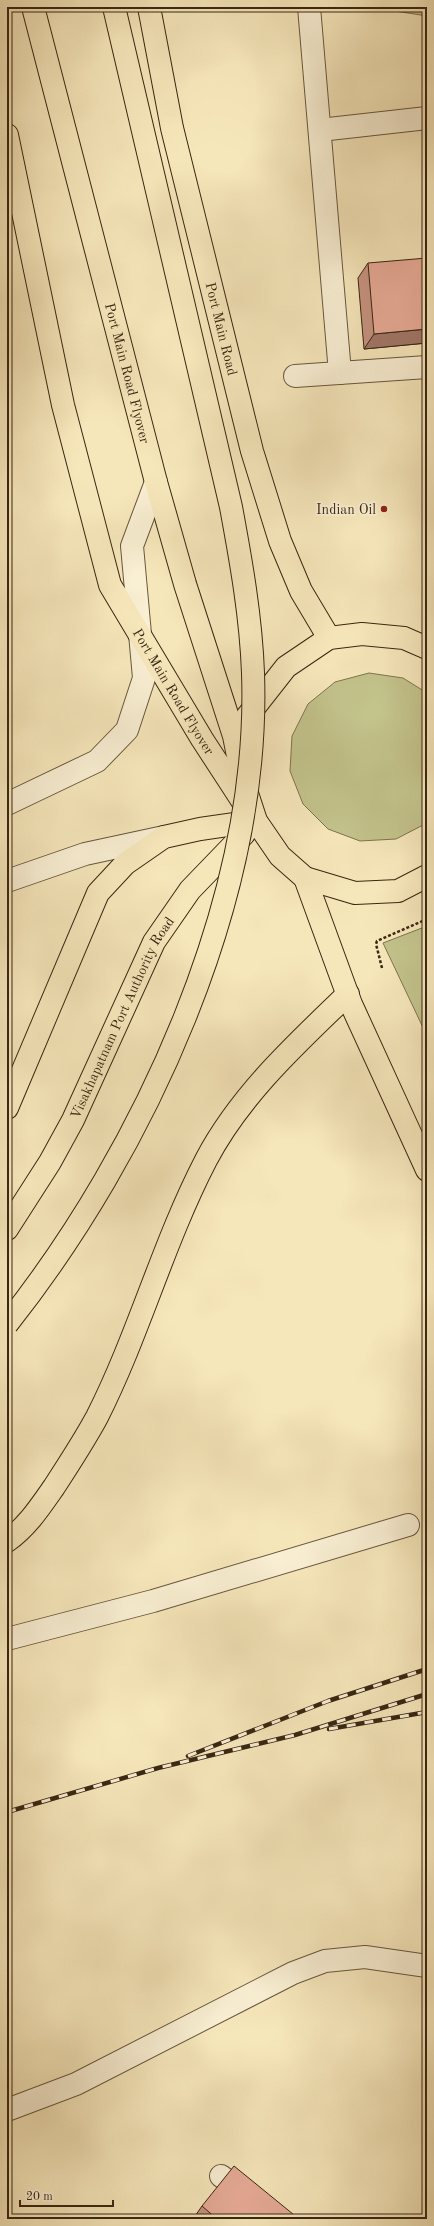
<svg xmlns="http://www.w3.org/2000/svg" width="434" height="2226" font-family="'Old Standard TT',serif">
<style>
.green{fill:#c3c38c;stroke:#7e7450}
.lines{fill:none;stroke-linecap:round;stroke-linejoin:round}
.minor-casing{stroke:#68563d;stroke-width:24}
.major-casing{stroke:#392613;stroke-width:24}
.path{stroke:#392613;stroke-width:2.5;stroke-dasharray:3 2;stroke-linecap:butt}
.minor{stroke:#f9efd3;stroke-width:22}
.major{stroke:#f6e7bb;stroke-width:22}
.rail-casing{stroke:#392613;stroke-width:4.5}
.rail{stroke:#f9efd3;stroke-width:3;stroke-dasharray:9;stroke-linecap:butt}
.major-bridge-casing{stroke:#392613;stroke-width:24;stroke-linecap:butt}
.major-bridge{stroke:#f6e7bb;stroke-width:22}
.wall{fill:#c79382;stroke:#392613}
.shaded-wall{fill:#a2786a;stroke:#392613}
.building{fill:#e7ab97;stroke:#392613}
.poi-dot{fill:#8f2418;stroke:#f9efd3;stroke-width:1.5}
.labels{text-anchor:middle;stroke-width:3.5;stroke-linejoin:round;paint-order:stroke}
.street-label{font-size:14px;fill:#392613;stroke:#f9efd3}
.poi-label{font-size:14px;fill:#392613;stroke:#f9efd3;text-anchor:end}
</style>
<rect width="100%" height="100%" fill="#f6e7bb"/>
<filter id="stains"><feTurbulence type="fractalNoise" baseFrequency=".005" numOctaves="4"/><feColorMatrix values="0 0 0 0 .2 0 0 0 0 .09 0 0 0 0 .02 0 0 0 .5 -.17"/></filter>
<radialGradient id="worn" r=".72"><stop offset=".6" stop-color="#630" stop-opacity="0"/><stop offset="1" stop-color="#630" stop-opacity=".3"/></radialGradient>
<g class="green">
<polygon points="369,7 427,7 427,16"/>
<polygon points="369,673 403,678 427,693 427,823 396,839 360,841 328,829 303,804 290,771 292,736 308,704 335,682"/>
<polygon points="427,926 427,1036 383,943"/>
</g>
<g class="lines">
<g class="minor-casing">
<g id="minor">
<polyline points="309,7 340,373"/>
<polyline points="320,130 427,118"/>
<polyline points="295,376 427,367"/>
<polyline points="7,804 97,761 127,730 144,678 132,546 156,482"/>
<polyline points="7,881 85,854 164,837"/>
<polyline points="7,1639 153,1601 408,1525"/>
<polyline points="7,2110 76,2084 293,1973 325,1961 365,1957 427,1966"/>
<polyline points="221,2176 279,2219"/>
</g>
</g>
<g class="major-casing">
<g id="major">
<path id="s1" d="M33,7L156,482L185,584L234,736L243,781L256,821L280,856L305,878L355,893L398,891L427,876"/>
<path id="s2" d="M149,7L172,128L252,451L280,541L301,591L329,638"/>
<path id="s3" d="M7,135L63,405L110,585L202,739L243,802"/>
<polyline points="246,718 286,667 329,638 362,634 404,638 427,648"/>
<polyline points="305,878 351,1004 427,1170"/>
<polyline points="7,1108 98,893 125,864 164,837 200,829 256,821"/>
<path id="s4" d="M7,1229L50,1162L73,1120L154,942L190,890L244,834"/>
<path d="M7,1541C27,1527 40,1507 54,1487C69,1464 84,1441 97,1417C139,1334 163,1243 206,1160C240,1095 296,1044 348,994"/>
</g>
</g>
<polyline class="path" points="382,968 376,944 377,941 427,919"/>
<use href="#minor" class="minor"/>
<use href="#major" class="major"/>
<g class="rail-casing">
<g id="rail">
<polyline points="329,1729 427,1712"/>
<polyline points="188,1756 328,1701 427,1669"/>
<polyline points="7,1812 158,1768 295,1735 427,1694"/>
</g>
</g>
<use href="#rail" class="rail"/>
<g class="major-bridge-casing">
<path id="major-bridge" d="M7,1324C145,1150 261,898 253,673C251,617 241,561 231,507L114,7"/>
</g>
<use href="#major-bridge" class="major-bridge"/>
</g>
<g class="wall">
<polygon points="368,263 427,343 364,349 358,278"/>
<polygon points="202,2206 299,2219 193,2219"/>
</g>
<polygon class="shaded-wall" points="427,329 427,343 364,349 374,334"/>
<g class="building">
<polygon points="427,258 427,329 374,334 368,263"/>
<polygon points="234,2166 299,2219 217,2219 202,2206"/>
</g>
<circle class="poi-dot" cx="384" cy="509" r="4"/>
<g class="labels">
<g class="street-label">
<text dy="5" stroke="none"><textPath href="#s2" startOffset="330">Port Main Road</textPath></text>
<text dy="5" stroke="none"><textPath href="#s1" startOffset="378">Port Main Road Flyover</textPath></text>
<text dy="5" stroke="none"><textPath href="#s3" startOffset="586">Port Main Road Flyover</textPath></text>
<text dy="5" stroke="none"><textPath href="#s4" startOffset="241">Visakhapatnam Port Authority Road</textPath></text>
</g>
<g class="poi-label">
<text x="376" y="514">Indian Oil</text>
</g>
</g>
<rect width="434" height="2226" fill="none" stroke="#f6e7bb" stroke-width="24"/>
<rect x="8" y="8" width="418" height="2210" fill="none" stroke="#392613" stroke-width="2"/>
<rect x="12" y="12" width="410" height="2202" fill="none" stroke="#392613"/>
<path d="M20 2200v6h93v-6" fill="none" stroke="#392613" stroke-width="2"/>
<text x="26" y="2200" font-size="12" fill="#392613" stroke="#f9efd3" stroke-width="3" paint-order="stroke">20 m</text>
<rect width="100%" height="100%" filter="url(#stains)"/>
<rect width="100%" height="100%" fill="url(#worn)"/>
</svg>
